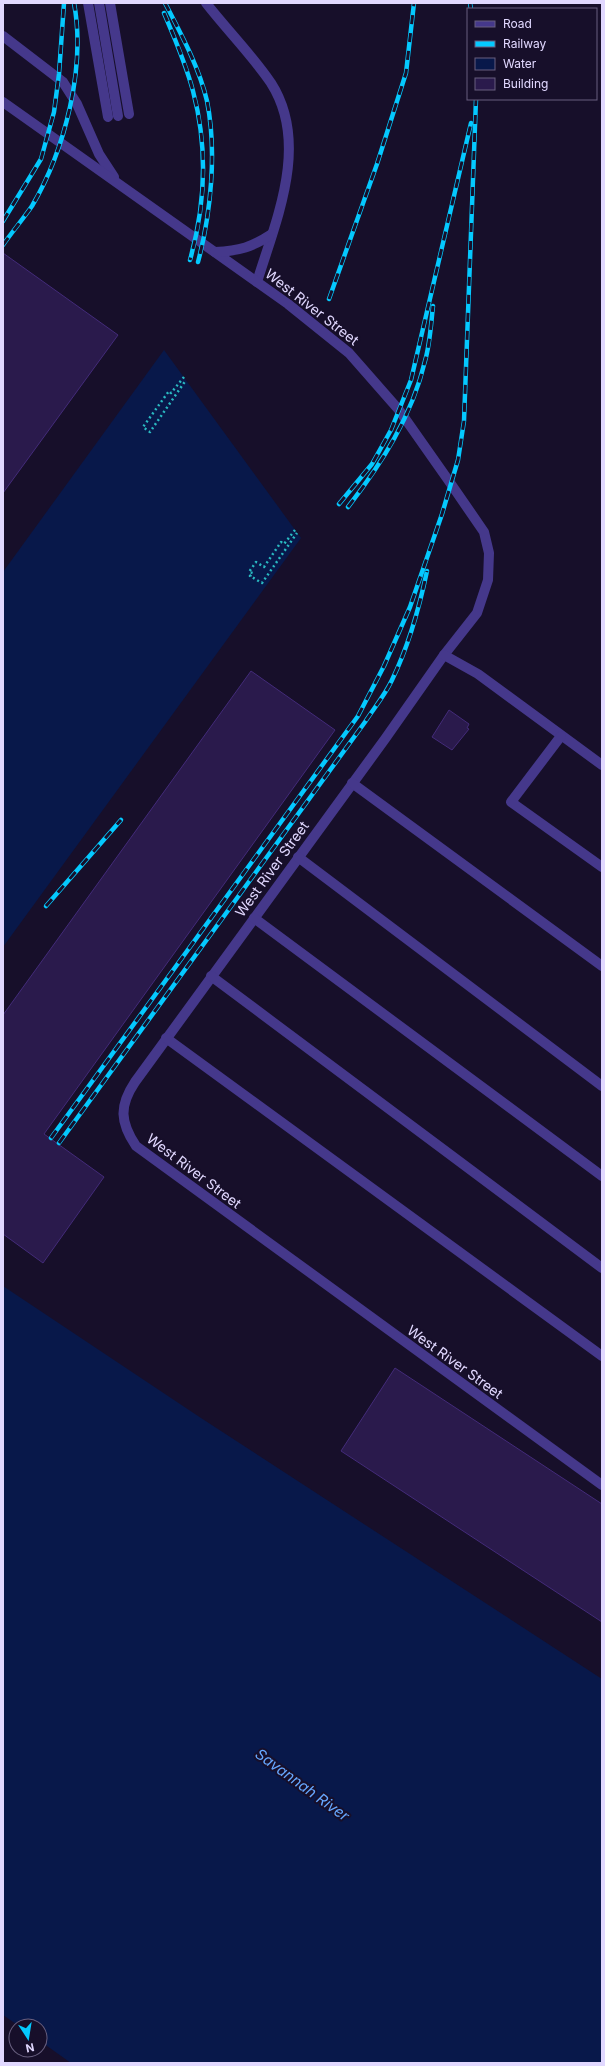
<svg xmlns="http://www.w3.org/2000/svg" width="605" height="2066" font-family="Inter,sans-serif">
<style>
.water{fill:#08184a}
.building{fill:#2a1a4c;stroke:#432b79}
.lines{fill:none;stroke-linecap:round;stroke-linejoin:round}
.path{stroke:#2ab9c1;stroke-width:2.5;stroke-dasharray:2 3;stroke-linecap:butt}
.minor{stroke:#45388b;stroke-width:10}
.rail-casing{stroke:#04c9ff;stroke-width:4.5}
.rail{stroke:#170f2a;stroke-width:3;stroke-dasharray:9;stroke-linecap:butt}
.labels{text-anchor:middle;stroke-width:4;stroke-linejoin:round;paint-order:stroke}
.street-label{font-size:14px;fill:#e1d8ff;stroke:#170f2a}
.water-label{font-size:15px;font-style:italic;fill:#66a7ff;stroke:#170f2a}
</style>
<rect width="100%" height="100%" fill="#170f2a"/>
<g class="water">
<polygon points="164,350 301,538 3,947 3,572"/>
<polygon points="3,1286 201,1418 602,1679 602,2063 71,2063 40,2041 40,2026 19,2026 3,2015"/>
</g>
<g class="building">
<polygon points="3,253 118,335 3,493"/>
<polygon points="251,671 335,730 44,1134 104,1177 43,1263 3,1234 3,1015"/>
<polygon points="449,710 469,724 467,728 469,729 452,750 432,737"/>
<polygon points="395,1368 602,1504 602,1622 341,1451"/>
</g>
<g class="lines">
<g class="path">
<polyline points="184,377 171,393 169,391 143,427 150,432 186,380"/>
<polyline points="295,530 284,544 281,542 264,567 256,562 249,572 253,573 250,576 262,583 297,533"/>
</g>
<g class="minor">
<polyline points="88,3 108,117"/>
<polyline points="99,3 118,116"/>
<polyline points="110,3 129,114"/>
<path d="M206,3C227,30 252,55 271,83C310,144 276,220 257,282"/>
<polyline points="3,36 63,82 77,104 99,154 114,177"/>
<path d="M3,102L288,304L349,353L399,410L451,484L484,532L489,553L488,580L477,613L444,655L385,739L135,1082C119,1106 120,1122 136,1146L602,1485"/>
<path d="M215,252C240,251 252,247 272,234"/>
<polyline points="444,655 478,674 602,765"/>
<polyline points="561,736 511,802 602,867"/>
<polyline points="352,783 602,966"/>
<polyline points="298,857 602,1086"/>
<polyline points="254,918 602,1176"/>
<polyline points="211,976 602,1268"/>
<polyline points="166,1038 602,1356"/>
</g>
<g class="rail-casing">
<g id="rail">
<path d="M165,3C181,34 199,67 207,101C217,151 211,213 198,262"/>
<polyline points="470,3 471,9"/>
<path d="M164,13C175,39 186,64 193,91C208,148 206,203 190,260"/>
<polyline points="3,221 41,159 54,112 59,74 64,3"/>
<path d="M3,245C12,232 23,219 32,206C65,150 86,67 74,3"/>
<polyline points="329,299 377,164 406,73 414,3"/>
<polyline points="339,504 372,464 391,430 411,380 471,123"/>
<path d="M348,507C382,463 412,416 425,361C430,344 431,324 433,306"/>
<polyline points="46,906 121,820"/>
<polyline points="51,1138 358,716 384,666 410,607 442,514 458,460 464,421 476,99"/>
<path d="M59,1143L365,722C374,708 385,695 392,680C409,645 419,609 427,571"/>
</g>
</g>
<use href="#rail" class="rail"/>
</g>
<g class="labels">
<g class="street-label">
<text transform="translate(312 307) rotate(38)" y="5">West River Street</text>
<text transform="translate(272 869) rotate(-54)" y="5">West River Street</text>
<text transform="translate(194 1171) rotate(37)" y="5">West River Street</text>
<text transform="translate(455 1362) rotate(36)" y="5">West River Street</text>
</g>
<g class="water-label">
<text transform="translate(302 1785) rotate(36)" y="5">Savannah River</text>
</g>
</g>
<rect width="605" height="2066" fill="none" stroke="#e1d8ff" stroke-width="8"/>
<rect x="467" y="8" width="130" height="92" fill="#170f2a" stroke="#685f7f"/>
<rect x="475" y="21" width="20" height="6" fill="#45388b" stroke="#685f7f"/>
<text x="503" y="28" font-size="12" fill="#e1d8ff">Road</text>
<rect x="475" y="41" width="20" height="6" fill="#04c9ff" stroke="#685f7f"/>
<text x="503" y="48" font-size="12" fill="#e1d8ff">Railway</text>
<rect x="475" y="58" width="20" height="12" fill="#08184a" stroke="#685f7f"/>
<text x="503" y="68" font-size="12" fill="#e1d8ff">Water</text>
<rect x="475" y="78" width="20" height="12" fill="#2a1a4c" stroke="#685f7f"/>
<text x="503" y="88" font-size="12" fill="#e1d8ff">Building</text>
<g transform="translate(28 2038) rotate(168)"><circle r="19" fill="#170f2a" stroke="#685f7f"/>
<path d="M0-3L7 15L0 10L-7 15Z" fill="#04c9ff"/>
<text y="-6" font-size="11" font-weight="bold" text-anchor="middle" fill="#e1d8ff">N</text>
</g>
</svg>
